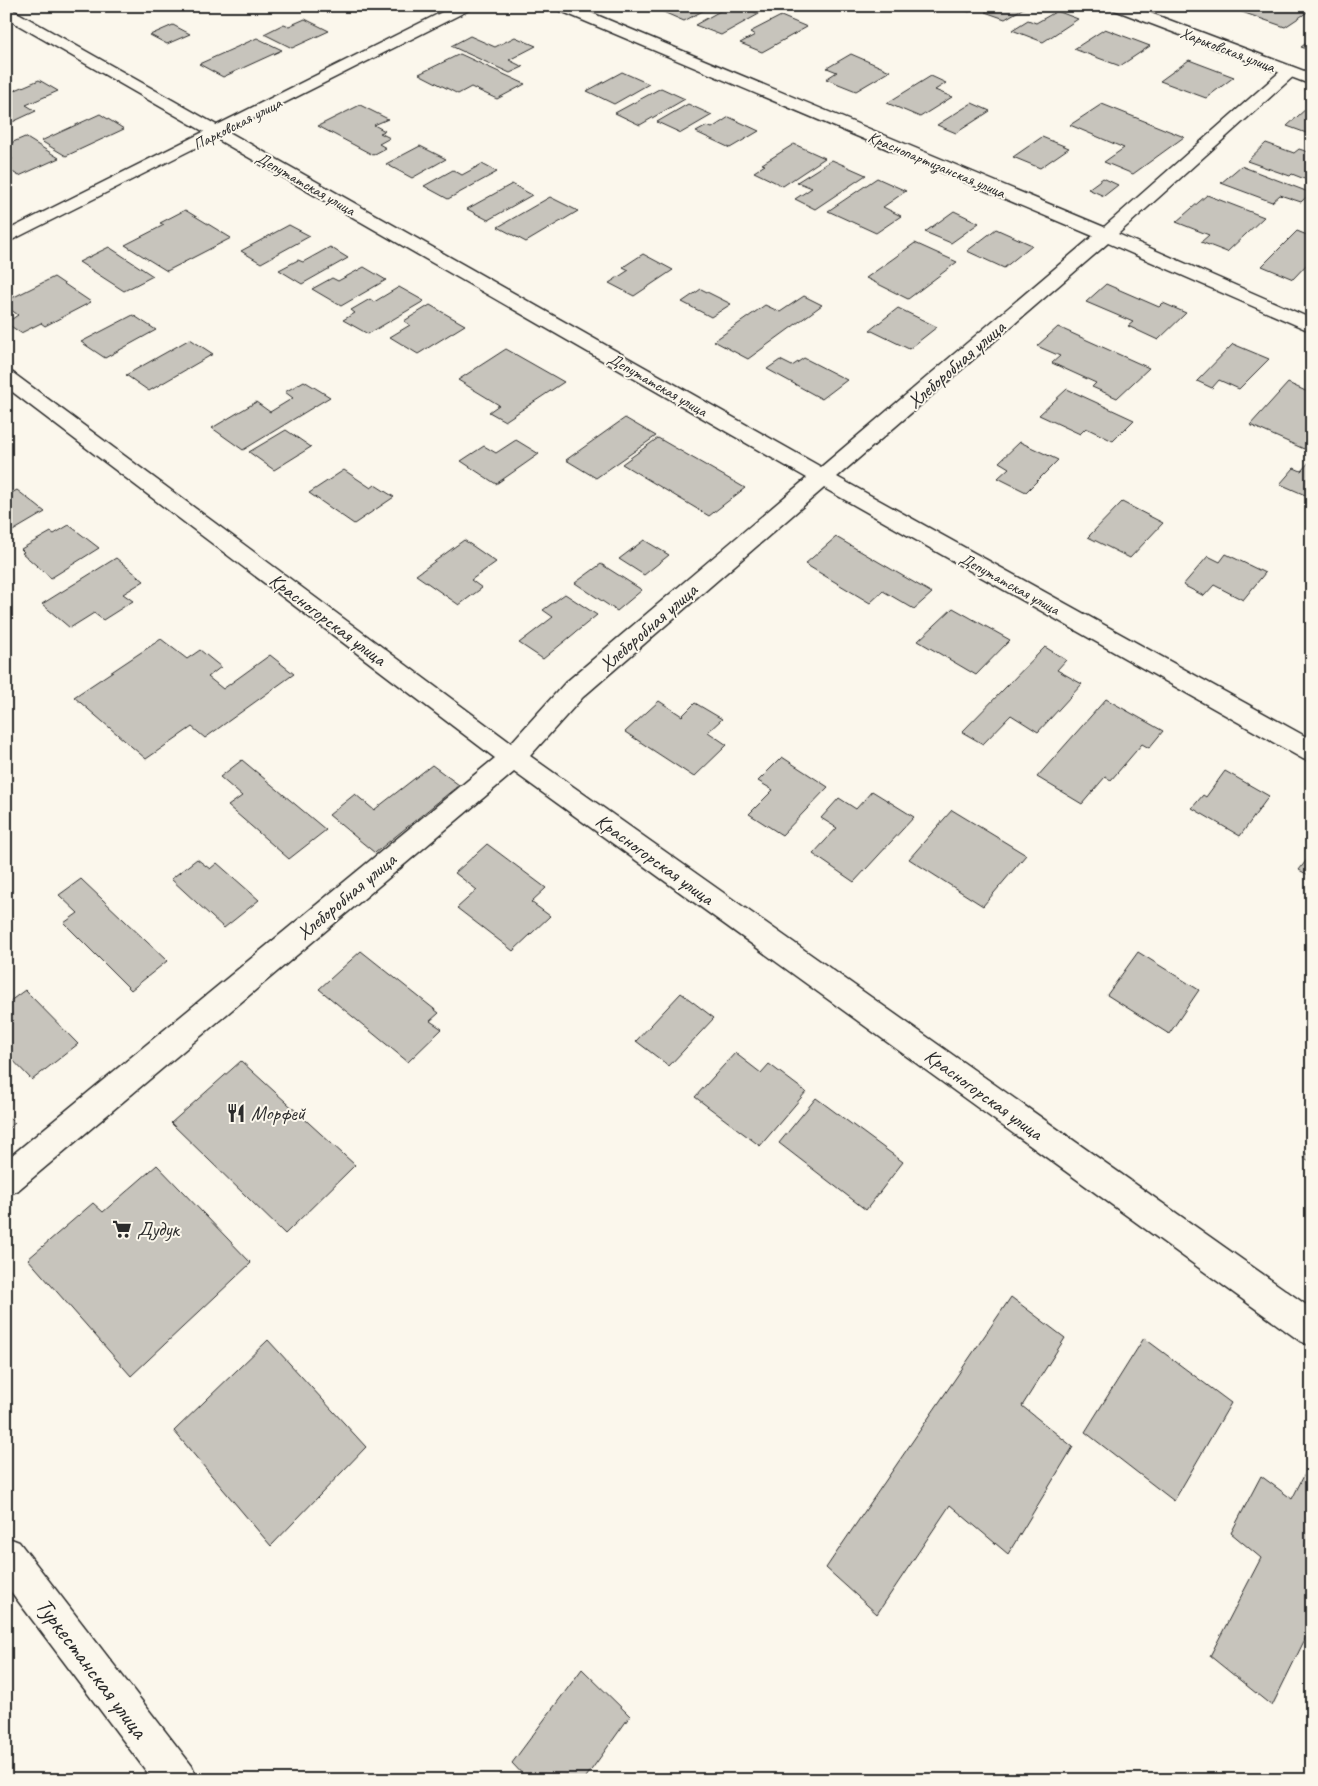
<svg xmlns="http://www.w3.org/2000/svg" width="1318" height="1786" font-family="Caveat,sans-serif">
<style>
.building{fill:#c7c4bc;stroke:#2b2b2b}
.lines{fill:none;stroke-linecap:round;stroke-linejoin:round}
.minor-casing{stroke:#2b2b2b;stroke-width:3}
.tertiary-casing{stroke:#2b2b2b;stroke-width:3}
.secondary-casing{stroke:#2b2b2b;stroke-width:3}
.minor{fill:#fbf7ec;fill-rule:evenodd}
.tertiary{fill:#fbf7ec;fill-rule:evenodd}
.secondary{fill:#fbf7ec;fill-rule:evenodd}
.labels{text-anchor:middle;stroke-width:4;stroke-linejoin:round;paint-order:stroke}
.far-street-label{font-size:16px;fill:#2b2b2b;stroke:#fbf7ec}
.street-label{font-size:20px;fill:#2b2b2b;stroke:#fbf7ec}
.poi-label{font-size:20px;fill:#2b2b2b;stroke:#fbf7ec;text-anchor:start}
.near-street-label{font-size:24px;fill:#2b2b2b;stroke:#fbf7ec}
</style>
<rect width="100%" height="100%" fill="#fbf7ec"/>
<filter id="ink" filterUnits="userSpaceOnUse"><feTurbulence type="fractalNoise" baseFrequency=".02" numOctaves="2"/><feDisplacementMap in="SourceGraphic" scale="10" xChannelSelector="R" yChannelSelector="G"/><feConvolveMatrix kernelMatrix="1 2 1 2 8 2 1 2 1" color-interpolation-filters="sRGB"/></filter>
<g filter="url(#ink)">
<g class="building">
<polygon points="671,6 712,6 684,21 661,11"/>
<polygon points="729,6 740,6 759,14 721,35 695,25"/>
<polygon points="953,6 979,6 969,12"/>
<polygon points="994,6 1027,6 1005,19 985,12"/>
<polygon points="1245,6 1278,6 1288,10 1294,6 1309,11 1285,27 1239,11"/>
<polygon points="1057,11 1078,19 1043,42 1012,30 1028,20 1036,23"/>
<polygon points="781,16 807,27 762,52 740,43 755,35 750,32"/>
<polygon points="305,19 329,31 292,48 264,34 284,24 289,26"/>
<polygon points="173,25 190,34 167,44 150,35"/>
<polygon points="1105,29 1150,46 1120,66 1074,49"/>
<polygon points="470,36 495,47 515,37 536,46 509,60 523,67 510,73 451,46"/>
<polygon points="257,38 282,50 223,77 199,64"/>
<polygon points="1312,39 1312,51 1301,47"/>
<polygon points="460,54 525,84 497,99 471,87 458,94 419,74"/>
<polygon points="851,54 890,71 856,91 826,79 837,72 827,68"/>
<polygon points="1189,60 1234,77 1206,98 1160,81"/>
<polygon points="622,72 649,84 614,104 587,91"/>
<polygon points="931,76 946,83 935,90 952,97 920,117 887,103"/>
<polygon points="39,80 58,91 26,105 36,111 6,125 6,94"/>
<polygon points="661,88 685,99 640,125 615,113"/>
<polygon points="972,103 990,111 956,133 937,125"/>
<polygon points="688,104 712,115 681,133 657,122"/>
<polygon points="1102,104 1184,137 1133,174 1104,162 1124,148 1070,125"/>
<polygon points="360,105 388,119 374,125 385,131 380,133 390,138 379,144 386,148 373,155 318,126"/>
<polygon points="1308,107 1312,108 1312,135 1287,126"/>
<polygon points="100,114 124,129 66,156 41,141"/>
<polygon points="729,117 759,131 730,148 696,132 707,126 712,128"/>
<polygon points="25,137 59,158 19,176 6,168 6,163 13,159 6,155 6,145"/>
<polygon points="1042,137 1069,148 1040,168 1013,157"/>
<polygon points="1266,143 1294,153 1299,149 1312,153 1312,182 1292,174 1290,176 1247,161"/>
<polygon points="794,144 825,158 783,186 754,172 765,165 762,164"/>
<polygon points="420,146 446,159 412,178 386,164"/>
<polygon points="832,160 866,175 815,209 795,199 812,188 797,182"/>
<polygon points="482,164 497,172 448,199 424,186 453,170 462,175"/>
<polygon points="1241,166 1311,193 1301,202 1280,195 1272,202 1221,183"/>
<polygon points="877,178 906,191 883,207 901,216 876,233 828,211"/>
<polygon points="1103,178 1118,185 1104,196 1088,189"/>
<polygon points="512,184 532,195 488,220 467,209"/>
<polygon points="1207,195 1264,217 1227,252 1201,242 1209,235 1176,222"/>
<polygon points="550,197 578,211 526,242 498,227"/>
<polygon points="185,210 231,238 167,271 125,245 164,225 160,223"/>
<polygon points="954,211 979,223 951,243 925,232"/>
<polygon points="289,225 310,236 261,263 241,251"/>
<polygon points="996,229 1032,245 1004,268 967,251"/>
<polygon points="1297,231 1312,237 1312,259 1293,279 1262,266"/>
<polygon points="915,243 957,262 908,299 866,278"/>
<polygon points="109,247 153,276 124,291 79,262"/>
<polygon points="330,247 348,258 302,284 279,270 298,260 303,262"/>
<polygon points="643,254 673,270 634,296 609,283 629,270 623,267"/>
<polygon points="364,267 386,280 341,306 312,289 332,278 338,281"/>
<polygon points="54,277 91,302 45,326 41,323 21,333 6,323 18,315 6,306 6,301"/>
<polygon points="1106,284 1159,307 1163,303 1186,313 1158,340 1128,326 1133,322 1086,302"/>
<polygon points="399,287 424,301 368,334 343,320 355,313 351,310 370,299 374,302"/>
<polygon points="701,289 731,304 711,317 682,302"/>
<polygon points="804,296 822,305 748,359 714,341 765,305 780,312"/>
<polygon points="430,305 465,325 418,354 390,337 410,325 404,321"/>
<polygon points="898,308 937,327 909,349 870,330"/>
<polygon points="133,315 156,330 105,358 81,342"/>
<polygon points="1058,327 1149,368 1117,398 1092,387 1096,383 1052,363 1060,356 1037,346"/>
<polygon points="190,339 213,354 149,391 126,375"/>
<polygon points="1233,344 1269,359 1239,389 1219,380 1212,388 1197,381"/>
<polygon points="506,349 564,382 505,421 489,412 499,405 458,380"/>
<polygon points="804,358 847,380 822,399 767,369 780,360 792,366"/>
<polygon points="304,381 330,397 243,450 212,428 256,402 270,412 293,398 285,392"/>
<polygon points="1288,383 1310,393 1312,391 1312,440 1304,449 1250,425"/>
<polygon points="1067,389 1134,420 1113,441 1086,428 1080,434 1039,415"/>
<polygon points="625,418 656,436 596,478 566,460"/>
<polygon points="286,430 311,447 274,470 249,452"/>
<polygon points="658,438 745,488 709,516 622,464"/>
<polygon points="516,440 539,454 496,484 461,461 484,446 496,453"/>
<polygon points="1020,442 1058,460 1026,492 998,478 1009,468 999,462"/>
<polygon points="1312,459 1312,498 1280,484 1294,468 1301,471"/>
<polygon points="344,470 371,488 375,485 394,497 354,524 309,493"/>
<polygon points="17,490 45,512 6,535 6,496"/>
<polygon points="1122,502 1163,523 1130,558 1088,537"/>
<polygon points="69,525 99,548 51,578 22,553 24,552 21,549 51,532 54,534"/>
<polygon points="836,537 932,593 914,609 883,591 870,603 805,564"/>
<polygon points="464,540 496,562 471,580 482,588 459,605 416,575"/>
<polygon points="644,540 669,555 644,575 619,559"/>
<polygon points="1226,554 1265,573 1243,600 1214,585 1204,596 1183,585 1208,556 1220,562"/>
<polygon points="116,558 144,581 123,594 133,601 103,620 94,613 70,628 42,604"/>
<polygon points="601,564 642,590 617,611 575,583"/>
<polygon points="565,594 597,615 543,659 519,643 553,617 543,610"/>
<polygon points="953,608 1010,640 976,675 918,641"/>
<polygon points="161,639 187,659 200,650 221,667 208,677 223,689 270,655 294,674 205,738 192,727 146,759 74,697"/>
<polygon points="1045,647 1066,660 1057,670 1082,684 1038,732 1011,715 983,744 962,732"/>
<polygon points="1106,699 1163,731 1149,748 1142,744 1111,780 1105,777 1082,804 1037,777"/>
<polygon points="659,701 682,716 695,703 722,719 708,732 727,745 694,777 625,732"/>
<polygon points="782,757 828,787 782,835 749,814 773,790 758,781"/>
<polygon points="242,760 326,830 289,859 228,806 242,796 220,777"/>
<polygon points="432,765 459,785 375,853 329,815 355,794 374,810"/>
<polygon points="1225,771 1269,796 1240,836 1192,808 1203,795 1206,797"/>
<polygon points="872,791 914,817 854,882 813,854 837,828 821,818 839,798 856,809"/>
<polygon points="952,810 1026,855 983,906 909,859"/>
<polygon points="487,844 546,888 531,902 550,916 513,951 457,908 477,890 455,873"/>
<polygon points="1312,853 1312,877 1299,870"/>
<polygon points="197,859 210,869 217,863 259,900 224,928 171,879"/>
<polygon points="81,879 167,961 131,990 64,923 78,913 59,895"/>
<polygon points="361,951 439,1013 430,1021 442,1029 408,1062 319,989"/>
<polygon points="1138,952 1199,990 1169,1034 1107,995"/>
<polygon points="25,990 78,1044 32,1080 6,1053 6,1004"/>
<polygon points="681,993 714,1018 669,1066 636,1041"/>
<polygon points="735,1053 761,1073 769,1064 806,1092 760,1146 695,1097"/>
<polygon points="241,1061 355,1165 285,1234 171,1123"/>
<polygon points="816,1098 903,1162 866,1210 779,1143"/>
<polygon points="6,1114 15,1123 6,1130"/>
<polygon points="1312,1146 1312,1162 1304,1158"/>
<polygon points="157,1165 251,1263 131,1376 28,1259 93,1203 103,1212"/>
<polygon points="1011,1297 1065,1338 1022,1406 1073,1447 1008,1554 950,1505 877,1614 826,1568"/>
<polygon points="1144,1338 1231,1403 1174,1501 1085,1432"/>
<polygon points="268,1340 366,1447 271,1546 174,1431"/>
<polygon points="1312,1460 1312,1625 1272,1706 1210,1656 1261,1558 1231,1533 1261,1476 1292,1499"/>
<polygon points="582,1669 630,1716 584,1780 528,1780 512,1763"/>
</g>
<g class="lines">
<g class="minor-casing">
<polygon id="minor" points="6,6 821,467 1093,236 556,9 554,6 575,6 1104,227 1283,69 1295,69 1297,72 1295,75 1118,234 1312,319 1312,332 1108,243 837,477 1312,740 1312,762 1303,759 824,488 583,697 530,756 1312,1309 1312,1346 1300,1341 514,772 17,1191 6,1195 6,1160 495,758 6,387 6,371 13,373 511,743 565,683 807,478 6,18"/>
</g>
<g class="tertiary-casing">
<g id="tertiary">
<polygon points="454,6 473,6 471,9 6,243 6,231"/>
<polygon points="1110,6 1132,6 1312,74 1312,85 1112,9"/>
</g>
</g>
<g class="secondary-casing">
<polygon id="secondary" points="6,1537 19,1542 192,1766 198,1780 153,1780 6,1585"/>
</g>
<use href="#minor" class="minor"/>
<use href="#tertiary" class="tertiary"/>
<use href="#secondary" class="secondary"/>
</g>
</g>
<defs>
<g id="restaurant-bare" transform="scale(1.5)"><path d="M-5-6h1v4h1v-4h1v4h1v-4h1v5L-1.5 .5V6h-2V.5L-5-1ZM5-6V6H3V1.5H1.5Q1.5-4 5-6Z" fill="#2b2b2b" stroke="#fbf7ec" stroke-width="2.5" paint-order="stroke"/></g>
<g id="supermarket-bare" transform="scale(1.5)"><path d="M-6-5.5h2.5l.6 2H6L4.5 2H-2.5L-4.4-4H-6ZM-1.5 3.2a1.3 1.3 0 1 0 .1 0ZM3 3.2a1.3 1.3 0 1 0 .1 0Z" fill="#2b2b2b" stroke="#fbf7ec" stroke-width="2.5" paint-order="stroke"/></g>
</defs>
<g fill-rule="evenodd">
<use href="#restaurant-bare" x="236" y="1113"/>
<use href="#supermarket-bare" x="122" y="1229"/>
</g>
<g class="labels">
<g class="far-street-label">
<text transform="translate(1228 49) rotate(21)" y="6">Харьковская улица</text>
<text transform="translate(237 123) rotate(-27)" y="6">Парковская улица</text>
<text transform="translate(937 164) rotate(23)" y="6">Краснопартизанская улица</text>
<text transform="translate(306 183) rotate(30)" y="6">Депутатская улица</text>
<text transform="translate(658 384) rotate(30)" y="6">Депутатская улица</text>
<text transform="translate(1010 583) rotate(29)" y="6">Депутатская улица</text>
</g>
<g class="street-label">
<text transform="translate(956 364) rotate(-41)" y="7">Хлеборобная улица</text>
<text transform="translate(328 619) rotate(37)" y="7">Красногорская улица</text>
<text transform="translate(648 627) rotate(-41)" y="7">Хлеборобная улица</text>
<text transform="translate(655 859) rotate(36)" y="7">Красногорская улица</text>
<text transform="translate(346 896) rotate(-40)" y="7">Хлеборобная улица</text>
<text transform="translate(984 1094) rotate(36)" y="7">Красногорская улица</text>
</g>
<g class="poi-label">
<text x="251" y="1120">Морфей</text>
<text x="137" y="1236">Дудук</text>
</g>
<g class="near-street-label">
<text transform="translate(92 1668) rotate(53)" y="8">Туркестанская улица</text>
</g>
</g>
<rect width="1318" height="1786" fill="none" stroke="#fbf7ec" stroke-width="25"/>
<rect x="12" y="12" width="1293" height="1761" fill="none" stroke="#2b2b2b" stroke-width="2" filter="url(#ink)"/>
</svg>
